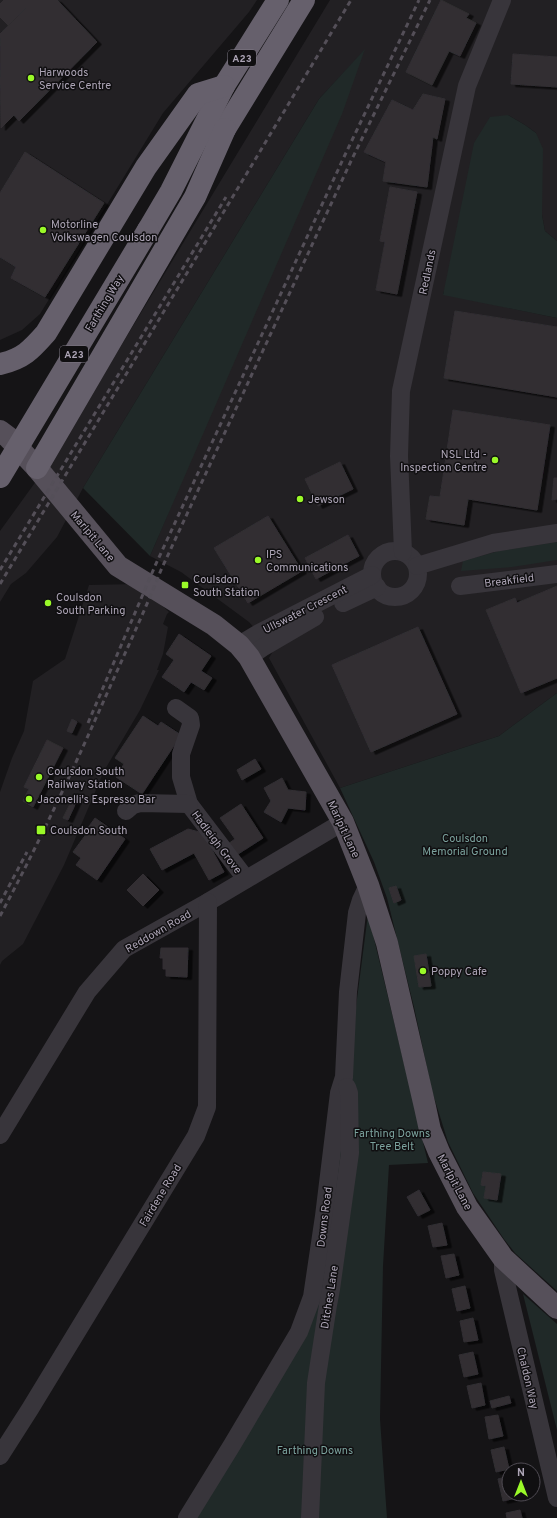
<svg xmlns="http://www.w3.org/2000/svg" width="557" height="1518" font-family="Overpass,sans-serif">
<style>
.built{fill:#222023}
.green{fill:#202928}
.building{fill:#312f32;stroke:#312e32;filter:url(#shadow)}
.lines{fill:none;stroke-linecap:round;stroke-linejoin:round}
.minor{stroke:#38353b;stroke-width:18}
.major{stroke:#56505a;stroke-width:22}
.highway{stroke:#66606c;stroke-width:22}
.rail{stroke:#544f58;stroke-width:3;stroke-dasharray:5 4;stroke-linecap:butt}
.highway-bridge{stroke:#66606c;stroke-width:22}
.poi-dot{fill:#9af928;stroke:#100f11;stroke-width:1.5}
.labels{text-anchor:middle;stroke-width:3;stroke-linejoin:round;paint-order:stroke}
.shield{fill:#100f11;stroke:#7e7884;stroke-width:1}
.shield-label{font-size:10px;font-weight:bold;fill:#ada5b6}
.poi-label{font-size:11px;fill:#ada5b6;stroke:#100f11;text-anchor:start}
.street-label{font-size:11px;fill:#ada5b6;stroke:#100f11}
.park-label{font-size:11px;fill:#7ba29d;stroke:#100f11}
</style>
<defs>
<filter id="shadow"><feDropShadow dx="4.5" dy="2.5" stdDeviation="0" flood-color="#0009"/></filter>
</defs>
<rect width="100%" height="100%" fill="#151416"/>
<g class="built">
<polygon points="0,0 257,0 249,12 163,113 40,314 22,330 0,340"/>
<polygon points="330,0 557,0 557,241 545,231 542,215 536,133 525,125 508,115 443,294 557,318 557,693 499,736 340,788 269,658 273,651 259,633 249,622 181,572 150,556 364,51 319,99 83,488 57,537 26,573 11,584 0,602 0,531 55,455"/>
<polygon points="138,584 169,612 167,614 163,624 168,627 163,654 157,670 159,670 140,710 104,771 64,865 23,944 2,961 0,965 0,792 12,758 24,731 33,681 65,659 89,585"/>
</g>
<g class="green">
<polygon points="365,49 342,114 150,556 83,488 319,99"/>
<polygon points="508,115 525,125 536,133 543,149 542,215 545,231 557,241 557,318 443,295 474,143 490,117"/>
<polygon points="557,542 557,560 512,567 461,571 463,561 499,551"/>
<polygon points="557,693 557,1291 515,1253 504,1239 473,1193 448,1142 432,1091 414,1007 387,898 374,862 340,788 499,736"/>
<polygon points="368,914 428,1163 389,1165 383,1266 380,1419 387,1518 197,1518 279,1379 330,1208"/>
<polygon points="523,1294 557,1324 557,1430"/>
</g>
<g class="building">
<polygon points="4,0 33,0 8,25 0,17 0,4"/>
<polygon points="33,0 57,0 97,42 19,121 14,115 1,128 0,34"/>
<polygon points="441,0 469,14 466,18 476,23 460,56 449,51 432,85 406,72"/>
<polygon points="513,54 557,57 557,87 511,84"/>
<polygon points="423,94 445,99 437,139 433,137 427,187 383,181 386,162 364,152 392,100 413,110"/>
<polygon points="25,152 104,203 45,297 11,278 16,267 0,257 0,193"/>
<polygon points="390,187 417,192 397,294 376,290 385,242 380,241"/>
<polygon points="455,311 557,327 557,397 444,378"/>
<polygon points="453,410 550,425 537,510 468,499 464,525 426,519 430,496 440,497"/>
<polygon points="340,462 353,489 318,506 305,479"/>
<polygon points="554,478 557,478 557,499 552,500"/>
<polygon points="268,516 302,571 248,603 214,548"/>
<polygon points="348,535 359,556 316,579 305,558"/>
<polygon points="557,586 557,678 521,693 486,610 515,598 517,603"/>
<polygon points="418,627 457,714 371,752 332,665"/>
<polygon points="179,634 211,656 201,671 212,678 204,690 191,682 184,692 162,677 174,660 166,654"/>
<polygon points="143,716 158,726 161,722 181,735 142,794 116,777 124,764 115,758"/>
<polygon points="72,719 77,722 72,733 67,731"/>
<polygon points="47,740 63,748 33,807 23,801 29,789 24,787"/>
<polygon points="255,759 261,769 242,780 237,770"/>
<polygon points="282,778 288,790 306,792 305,810 288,808 281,822 264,812 271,801 264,788"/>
<polygon points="73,798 77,800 68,820 63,818"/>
<polygon points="241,804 263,838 235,856 228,844 235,839 220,818"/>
<polygon points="95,818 125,839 97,880 76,865 81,858 73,852 87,833 85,832"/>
<polygon points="188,829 203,833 224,872 209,880 194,853 162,870 150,849"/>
<polygon points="143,874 159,890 151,898 135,882"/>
<polygon points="135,882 151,898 143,906 127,890"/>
<polygon points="396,886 401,900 394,903 389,888"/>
<polygon points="161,948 188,948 187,977 166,976 166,969 163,969 163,958 160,958"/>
<polygon points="426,954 431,986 419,987 414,956"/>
<polygon points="483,1172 501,1174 497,1200 484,1198 486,1186 481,1185"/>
<polygon points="419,1190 430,1210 418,1216 407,1197"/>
<polygon points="442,1223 447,1245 433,1247 428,1226"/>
<polygon points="454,1254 459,1275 446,1278 441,1256"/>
<polygon points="465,1286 470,1308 457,1311 452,1289"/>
<polygon points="473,1318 478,1340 464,1342 460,1321"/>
<polygon points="473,1352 478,1374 464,1377 459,1355"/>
<polygon points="481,1383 485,1405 472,1408 467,1386"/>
<polygon points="509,1396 511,1403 492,1408 490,1401"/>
<polygon points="498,1415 503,1436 489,1439 485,1417"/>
<polygon points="504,1447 509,1469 496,1472 491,1450"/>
<polygon points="509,1476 509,1494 516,1494 516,1498 503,1501 498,1479"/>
<polygon points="520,1510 522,1518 507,1518 506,1513"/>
</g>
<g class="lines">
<g class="minor">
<circle cx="395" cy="574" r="23"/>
<polyline points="403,552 399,456 401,391 467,86 502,0"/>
<polyline points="417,566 493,543 557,533"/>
<polyline points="460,586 557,574"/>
<polyline points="343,603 377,587"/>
<polyline points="239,645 259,633 372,575"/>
<polyline points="249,657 262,648 315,617"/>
<polyline points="176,708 190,718 191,725 181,754 181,777 189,804 246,879"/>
<polyline points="126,811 133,805 140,803 189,804"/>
<polyline points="0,1135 87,992 124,949 208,902 343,822"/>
<polyline points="503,1258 503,1270 557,1498"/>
<polyline points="0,1456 30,1409 196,1136 207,1107 208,902"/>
<polyline points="187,1518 232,1445 299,1332 312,1297 324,1216 339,1093 344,1077 348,992 357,913 361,900 368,885"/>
<polyline points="310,1518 316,1383 328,1305 331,1289 350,1153 349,1093 347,1087"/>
</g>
<polyline class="major" points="0,431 8,437 37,468 118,566 214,625 239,645 249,657 343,822 368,885 387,943 425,1107 430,1130 439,1152 467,1207 503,1258 557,1308"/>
<g class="highway">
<polyline points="215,140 225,129 304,0"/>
<polyline points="148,230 171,191 224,86 278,0"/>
<path d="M0,364C23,359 31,350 46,333L146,167L198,94L224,86"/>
<polyline points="37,468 195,197 225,129"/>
</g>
<g class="rail">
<polyline points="0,570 226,197"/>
<polyline points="0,584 351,0"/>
<polyline points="88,723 155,566 344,157 419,0"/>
<polyline points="0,903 27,852"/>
<path d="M0,916C38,845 72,772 105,698C124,655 144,613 161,570L351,161L430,0"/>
</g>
<polyline class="highway-bridge" points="0,477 148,230"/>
</g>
<g class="poi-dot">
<circle cx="31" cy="78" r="4"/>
<circle cx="43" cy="230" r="4"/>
<circle cx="495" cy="460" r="4"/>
<circle cx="300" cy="499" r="4"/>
<circle cx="258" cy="560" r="4"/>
<rect x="181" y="581" width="8" height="8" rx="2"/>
<circle cx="48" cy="603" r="4"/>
<circle cx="39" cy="777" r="4"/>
<circle cx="29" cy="799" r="4"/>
<rect x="36" y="825" width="10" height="10" rx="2"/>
<circle cx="423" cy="971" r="4"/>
</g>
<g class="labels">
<g class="shield">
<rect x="228" y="50" width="28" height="16" rx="3"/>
<rect x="60" y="346" width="28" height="16" rx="3"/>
</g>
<g class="shield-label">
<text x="242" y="62">A23</text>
<text x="74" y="358">A23</text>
</g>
<g class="poi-label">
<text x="39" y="76">Harwoods<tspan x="39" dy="13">Service Centre</tspan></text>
<text x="51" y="228">Motorline<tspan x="51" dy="13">Volkswagen Coulsdon</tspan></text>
<text x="487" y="458" text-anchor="end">NSL Ltd -<tspan x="487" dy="13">Inspection Centre</tspan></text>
<text x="308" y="503">Jewson</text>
<text x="266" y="558">IPS<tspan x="266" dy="13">Communications</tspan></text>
<text x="193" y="583">Coulsdon<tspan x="193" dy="13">South Station</tspan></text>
<text x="56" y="601">Coulsdon<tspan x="56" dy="13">South Parking</tspan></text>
<text x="47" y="775">Coulsdon South<tspan x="47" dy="13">Railway Station</tspan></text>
<text x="37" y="803">Jaconelli's Espresso Bar</text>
<text x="50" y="834">Coulsdon South</text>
<text x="431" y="975">Poppy Cafe</text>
</g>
<g class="street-label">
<text transform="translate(427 272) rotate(-78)" y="4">Redlands</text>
<text transform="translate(104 303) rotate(-59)" y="4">Farthing Way</text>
<text transform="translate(93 536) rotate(50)" y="4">Marlpit Lane</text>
<text transform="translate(509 580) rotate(-7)" y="4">Breakfield</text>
<text transform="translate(305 609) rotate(-27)" y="4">Ullswater Crescent</text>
<text transform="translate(344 829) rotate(65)" y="4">Marlpit Lane</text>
<text transform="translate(217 842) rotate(53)" y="4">Hadleigh Grove</text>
<text transform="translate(158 931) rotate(-30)" y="4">Reddown Road</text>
<text transform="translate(455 1182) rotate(62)" y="4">Marlpit Lane</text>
<text transform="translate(160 1195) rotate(-59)" y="4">Fairdene Road</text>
<text transform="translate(324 1217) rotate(-83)" y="4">Downs Road</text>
<text transform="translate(329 1297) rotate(-81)" y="4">Ditches Lane</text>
<text transform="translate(528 1378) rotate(77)" y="4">Chaldon Way</text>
</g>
<g class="park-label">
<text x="465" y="842">Coulsdon<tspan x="465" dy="13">Memorial Ground</tspan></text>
<text x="392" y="1137">Farthing Downs<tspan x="392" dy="13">Tree Belt</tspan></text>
<text x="315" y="1454">Farthing Downs</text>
</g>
</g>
<g transform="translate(521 1482)"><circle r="19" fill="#100f11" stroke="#4f4b53"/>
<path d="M0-3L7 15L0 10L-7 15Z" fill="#9af928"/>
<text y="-6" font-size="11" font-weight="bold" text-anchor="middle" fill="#ada5b6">N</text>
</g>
</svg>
